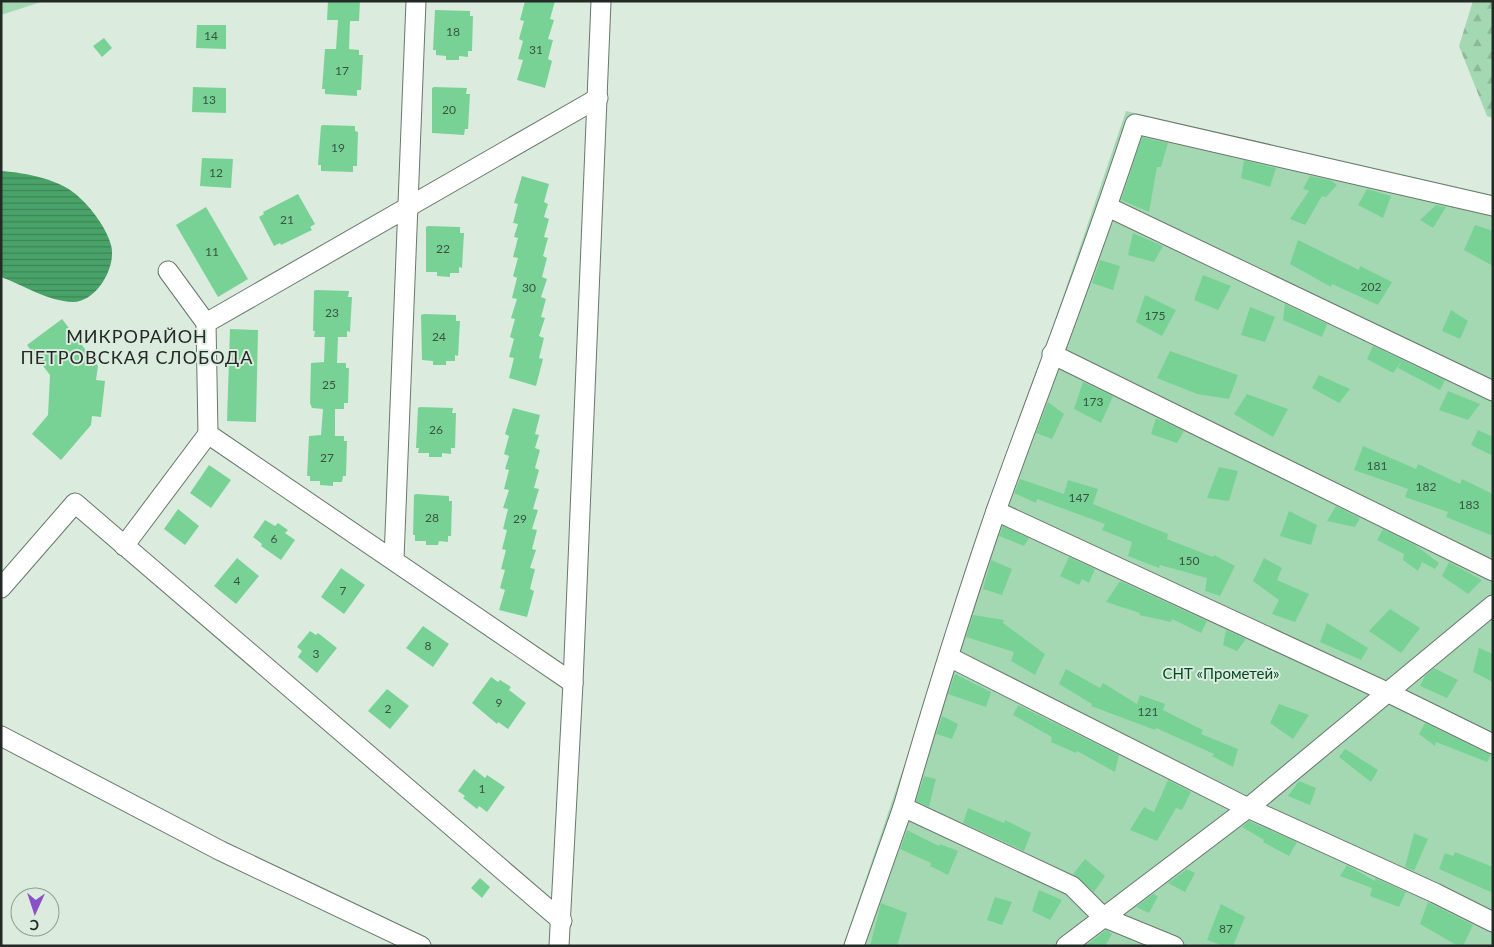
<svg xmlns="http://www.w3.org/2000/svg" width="1494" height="947" font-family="Lato,sans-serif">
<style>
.green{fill:#a4d8b2}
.forest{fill:url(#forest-firs)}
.water{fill:url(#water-rules)}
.building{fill:#79d295}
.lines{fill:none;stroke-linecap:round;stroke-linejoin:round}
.street-casing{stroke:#68776c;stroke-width:21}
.street{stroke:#fff;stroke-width:19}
.labels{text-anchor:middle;stroke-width:4;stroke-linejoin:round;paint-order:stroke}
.number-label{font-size:12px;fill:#385341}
.park-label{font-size:15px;fill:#014a24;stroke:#dbecdf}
.quarter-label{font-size:18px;letter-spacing:1px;fill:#232925;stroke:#dbecdf}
</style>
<defs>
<pattern id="forest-firs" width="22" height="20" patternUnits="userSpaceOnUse" patternTransform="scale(1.25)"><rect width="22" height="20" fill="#a4d8b2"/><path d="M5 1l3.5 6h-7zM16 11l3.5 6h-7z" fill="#8db999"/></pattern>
<pattern id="water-rules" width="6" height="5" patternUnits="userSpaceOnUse" patternTransform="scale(1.25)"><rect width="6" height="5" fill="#49a368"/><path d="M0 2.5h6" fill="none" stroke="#3c8555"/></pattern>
</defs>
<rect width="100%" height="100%" fill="#dbecdf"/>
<g class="green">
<polygon points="1,1 44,1 1,15"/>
<polygon points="1126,111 1493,195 1493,946 843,946"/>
</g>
<polygon class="forest" points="1473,1 1493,1 1493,118 1487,116 1459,46"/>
<path class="water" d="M1,171C27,173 61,179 80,198C92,209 107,229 111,245C117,266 97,302 73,302C47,301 25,286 1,277Z"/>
<g class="building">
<polygon points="328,1 360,1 359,21 350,21 349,49 359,50 359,55 363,55 361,90 357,90 357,96 325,94 325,89 322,89 325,49 336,49 338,20 327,20"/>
<polygon points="525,1 555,1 550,19 554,20 548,39 553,40 548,59 552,61 545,88 517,80 523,60 518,59 523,41 519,39 524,21 520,20"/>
<polygon points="435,10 470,11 470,16 473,16 472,51 468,51 468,57 459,56 459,60 446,60 446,56 436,55 436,50 433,50"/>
<polygon points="197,25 226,25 226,49 196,48"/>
<polygon points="104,38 112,48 102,57 93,46"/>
<polygon points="193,87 226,88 226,113 192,112"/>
<polygon points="434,87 467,88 466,94 470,94 468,129 465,129 464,135 432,133 432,88"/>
<polygon points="323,125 355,126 355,131 358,132 357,166 353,166 353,172 321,171 321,165 318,165 321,126"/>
<polygon points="1142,137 1168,143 1161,167 1157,167 1149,212 1121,200"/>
<polygon points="202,158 233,159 231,188 200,186"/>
<polygon points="1244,160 1276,168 1270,187 1241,178"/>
<polygon points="522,176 549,184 544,202 548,204 544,217 549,219 544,237 548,238 543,256 547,258 542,277 547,279 541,297 546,299 541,317 545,318 539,336 544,338 539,358 543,359 536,386 509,378 514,358 509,357 514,339 510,337 515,319 511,318 517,299 512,298 517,278 513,276 518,258 513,257 518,238 514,237 518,224 513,223 518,204 514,203"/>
<polygon points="1310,176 1330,180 1337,185 1326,197 1322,196 1305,225 1290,219 1309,191 1303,189"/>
<polygon points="1367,189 1391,196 1383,218 1358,205"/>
<polygon points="298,194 315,224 310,227 312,230 281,245 280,243 274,246 259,217 264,214 263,212"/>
<polygon points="1436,205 1446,207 1433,228 1420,220"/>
<polygon points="206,207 248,279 218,297 176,225"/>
<polygon points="1475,225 1493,231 1493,266 1464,250"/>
<polygon points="428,226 460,227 460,233 464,233 462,268 459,267 459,273 450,273 450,277 437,276 437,272 426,272 426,227"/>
<polygon points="1133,233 1163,246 1154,262 1128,255"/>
<polygon points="1298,240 1359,270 1360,266 1392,282 1378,305 1332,284 1331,287 1290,264"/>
<polygon points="1100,260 1120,266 1113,290 1092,283"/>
<polygon points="1203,275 1231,286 1218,310 1194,300"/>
<polygon points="316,290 349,291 348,297 352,297 350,332 347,331 347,337 338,337 337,363 346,363 346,368 349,368 348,403 344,403 344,409 335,409 335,436 344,436 344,441 347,441 346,476 343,476 342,482 333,482 333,486 320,485 320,481 310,481 310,476 307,476 309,436 321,435 323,409 312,408 310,403 311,363 324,362 325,337 314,337 315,331 313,331 314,291"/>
<polygon points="1145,295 1176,310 1162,336 1136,322"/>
<polygon points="1285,304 1327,324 1322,337 1283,320"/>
<polygon points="1250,307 1275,317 1265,342 1241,335"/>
<polygon points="1451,310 1468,321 1460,339 1442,331"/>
<polygon points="424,314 456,315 456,321 460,321 458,356 455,355 455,361 446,361 446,365 433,365 433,361 422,360 421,315"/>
<polygon points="62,319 98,366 96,380 105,381 101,417 92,416 91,425 61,460 32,434 48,415 50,375 27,345"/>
<polygon points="230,329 258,330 256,422 227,421"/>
<polygon points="1373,346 1445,380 1440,390 1398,368 1402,361 1393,373 1367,359"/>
<polygon points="1170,351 1238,375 1229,399 1197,394 1157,378"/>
<polygon points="1319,375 1350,389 1339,403 1312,388"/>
<polygon points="1083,382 1113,396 1101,423 1074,409"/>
<polygon points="1448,391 1480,404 1468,420 1439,410"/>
<polygon points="1247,394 1288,409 1273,437 1234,414"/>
<polygon points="1048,402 1064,414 1052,439 1036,433"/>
<polygon points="420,407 453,408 452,413 456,413 455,448 451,448 451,454 442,453 442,457 429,457 429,453 418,453 419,448 416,448 418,408"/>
<polygon points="513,408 540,415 535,434 539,435 535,448 540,450 535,468 539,470 534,488 539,489 533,509 538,510 532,529 537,530 532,549 536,550 530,568 535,569 530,589 534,591 527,617 499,610 505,590 500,588 505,570 501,569 506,550 502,549 507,530 503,529 508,509 503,508 509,490 504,489 509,470 505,469 509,456 504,454 509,436 505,434"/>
<polygon points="1156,418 1184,431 1177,443 1151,434"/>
<polygon points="1478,430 1493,437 1493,456 1471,445"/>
<polygon points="1363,446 1416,469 1418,464 1460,484 1462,479 1493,494 1493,536 1446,517 1448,512 1405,497 1408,489 1354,470"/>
<polygon points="209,465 231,480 211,508 190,493"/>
<polygon points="1219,467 1238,471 1229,501 1207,498"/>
<polygon points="1020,479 1064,494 1068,480 1098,489 1093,504 1168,534 1167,539 1213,557 1214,555 1235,566 1220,596 1205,591 1207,578 1160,565 1159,568 1128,556 1132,542 1102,530 1105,524 1037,499 1036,503 1014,493"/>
<polygon points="416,494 449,496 449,501 452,501 451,536 448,536 448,542 439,541 438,545 426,545 426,541 415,541 415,535 413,535 414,495"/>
<polygon points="1336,506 1360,518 1355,527 1327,521"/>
<polygon points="178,509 199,526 185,545 164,529"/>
<polygon points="1289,511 1317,525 1311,545 1280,536"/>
<polygon points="265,520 275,526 278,523 288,530 285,533 295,540 281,560 261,546 262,544 253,537"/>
<polygon points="1003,526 1029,538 1024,546 999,536"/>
<polygon points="1383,529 1415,545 1439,563 1435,569 1422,562 1418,571 1403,560 1404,554 1377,540"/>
<polygon points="1069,557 1095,569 1089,583 1082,579 1079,585 1060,576"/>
<polygon points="237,558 259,576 236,604 214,586"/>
<polygon points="1264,558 1282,568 1277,580 1309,594 1295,622 1272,614 1279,600 1253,581"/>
<polygon points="991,560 1012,569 1002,595 983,589"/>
<polygon points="1449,562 1482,580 1468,594 1442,576"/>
<polygon points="341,568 365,585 344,614 321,597"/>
<polygon points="1120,581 1207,621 1201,633 1172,619 1171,622 1139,615 1140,613 1106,602"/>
<polygon points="1390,609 1420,628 1401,653 1369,631"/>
<polygon points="973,615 1004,620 1003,623 1045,654 1035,675 1011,661 1014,652 966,637"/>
<polygon points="1327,623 1368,648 1361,660 1320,642"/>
<polygon points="423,626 449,644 433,667 406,648"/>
<polygon points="1226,630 1246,639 1237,651 1223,645"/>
<polygon points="310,631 316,635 318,633 337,648 317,673 298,657 302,651 297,647"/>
<polygon points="1479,648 1493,654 1493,682 1473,672"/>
<polygon points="1434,668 1458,680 1447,698 1420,686 1425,676"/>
<polygon points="1066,669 1100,688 1103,683 1137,704 1140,695 1165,704 1163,710 1203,730 1201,734 1238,749 1233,767 1212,756 1214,754 1156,728 1155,730 1091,706 1092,704 1059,684"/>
<polygon points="955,674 991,692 986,707 948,694"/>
<polygon points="491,677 498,682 500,680 511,687 509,690 526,703 508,729 498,722 497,724 472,703"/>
<polygon points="387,689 409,706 390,729 368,711"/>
<polygon points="1279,704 1309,715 1293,739 1270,723"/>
<polygon points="1018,705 1119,755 1115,772 1077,751 1076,753 1051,742 1052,737 1013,715"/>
<polygon points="942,716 958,724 952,739 936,734"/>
<polygon points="1425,723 1491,755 1487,762 1436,742 1435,746 1419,734"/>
<polygon points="1345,749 1378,770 1371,782 1339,757"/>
<polygon points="474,769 485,778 487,775 505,787 487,812 479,806 477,809 463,798 465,796 458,791"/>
<polygon points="924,776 936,779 929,807 916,801"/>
<polygon points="1168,780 1191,792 1182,810 1176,808 1157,841 1130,830 1144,807 1154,812"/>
<polygon points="1299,781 1316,788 1310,805 1288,796"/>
<polygon points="968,808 1004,823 1005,820 1031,833 1024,851 963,823"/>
<polygon points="1249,821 1297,842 1289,856 1263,842 1264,840 1242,827"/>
<polygon points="907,830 939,846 940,844 958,851 948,875 930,866 931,863 900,849"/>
<polygon points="1414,833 1428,839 1414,871 1405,867"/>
<polygon points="1455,852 1493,867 1493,893 1439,869 1445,853 1453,856"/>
<polygon points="1085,859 1105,876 1094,892 1073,874"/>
<polygon points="1347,865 1375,881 1375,878 1406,892 1399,907 1370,896 1372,888 1340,876"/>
<polygon points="1187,869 1195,873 1185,892 1168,883"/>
<polygon points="480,878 490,887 482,898 471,888"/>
<polygon points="1039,890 1062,900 1050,920 1032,911"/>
<polygon points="1153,894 1158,896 1149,913 1136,907"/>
<polygon points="995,897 1012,902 1002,925 987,920"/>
<polygon points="1428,902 1473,925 1463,946 1458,946 1420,924"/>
<polygon points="881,903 907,913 897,946 870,946"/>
<polygon points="1221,904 1245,917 1233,946 1224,946 1207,940"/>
<polygon points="1106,930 1112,934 1105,946 1085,946"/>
</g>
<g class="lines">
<g class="street-casing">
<g id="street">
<polyline points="1108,207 1493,391"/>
<polyline points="168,271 206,323"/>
<polyline points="1052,354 1493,571"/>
<polyline points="996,511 1389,693 1493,744"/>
<polyline points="124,546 208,434"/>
<polyline points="394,559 416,1"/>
<polyline points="1,588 75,503 562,921"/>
<polyline points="949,657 1248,808 1435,893 1493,922"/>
<polyline points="573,683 208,434 206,323 598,98"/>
<polyline points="1,736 221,851 421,946"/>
<path d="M903,807C932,707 963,606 997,508C1043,380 1093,253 1135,124L1493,206"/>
<polyline points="559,946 573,683 601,1"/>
<polyline points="854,946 903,807 1072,886 1103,917 1174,946"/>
<polyline points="1066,946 1248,808 1493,605"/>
</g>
</g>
<use href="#street" class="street"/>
</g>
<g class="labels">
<g class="number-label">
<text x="453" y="36">18</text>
<text x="211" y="40">14</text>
<text x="536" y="54">31</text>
<text x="342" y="75">17</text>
<text x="209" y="104">13</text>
<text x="449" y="114">20</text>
<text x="338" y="152">19</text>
<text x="216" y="177">12</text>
<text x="287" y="224">21</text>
<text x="443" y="253">22</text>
<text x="212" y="256">11</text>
<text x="1371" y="291">202</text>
<text x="529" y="292">30</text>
<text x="332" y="317">23</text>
<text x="1155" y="320">175</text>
<text x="439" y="341">24</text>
<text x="329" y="389">25</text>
<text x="1093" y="406">173</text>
<text x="436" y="434">26</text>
<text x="327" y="462">27</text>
<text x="1377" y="470">181</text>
<text x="1426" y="491">182</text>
<text x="1079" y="502">147</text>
<text x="1469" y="509">183</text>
<text x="432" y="522">28</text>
<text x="520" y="523">29</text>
<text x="274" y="543">6</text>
<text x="1189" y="565">150</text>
<text x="237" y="585">4</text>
<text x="343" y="595">7</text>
<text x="428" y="650">8</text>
<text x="316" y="658">3</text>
<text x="499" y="707">9</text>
<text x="388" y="713">2</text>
<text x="1148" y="716">121</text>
<text x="482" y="793">1</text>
<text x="1226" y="933">87</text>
</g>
<g class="park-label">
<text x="1221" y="679">СНТ «Прометей»</text>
</g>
<g class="quarter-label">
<text x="137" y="343">МИКРОРАЙОН<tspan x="137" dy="21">ПЕТРОВСКАЯ СЛОБОДА</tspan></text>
</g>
</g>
<rect width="1494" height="947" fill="none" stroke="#232925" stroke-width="5"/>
<g transform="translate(35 912) rotate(183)"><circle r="24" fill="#dbecdf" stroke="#919e95"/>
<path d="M0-4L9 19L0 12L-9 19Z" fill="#8950c7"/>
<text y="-8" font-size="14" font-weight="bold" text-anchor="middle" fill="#232925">С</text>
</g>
</svg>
